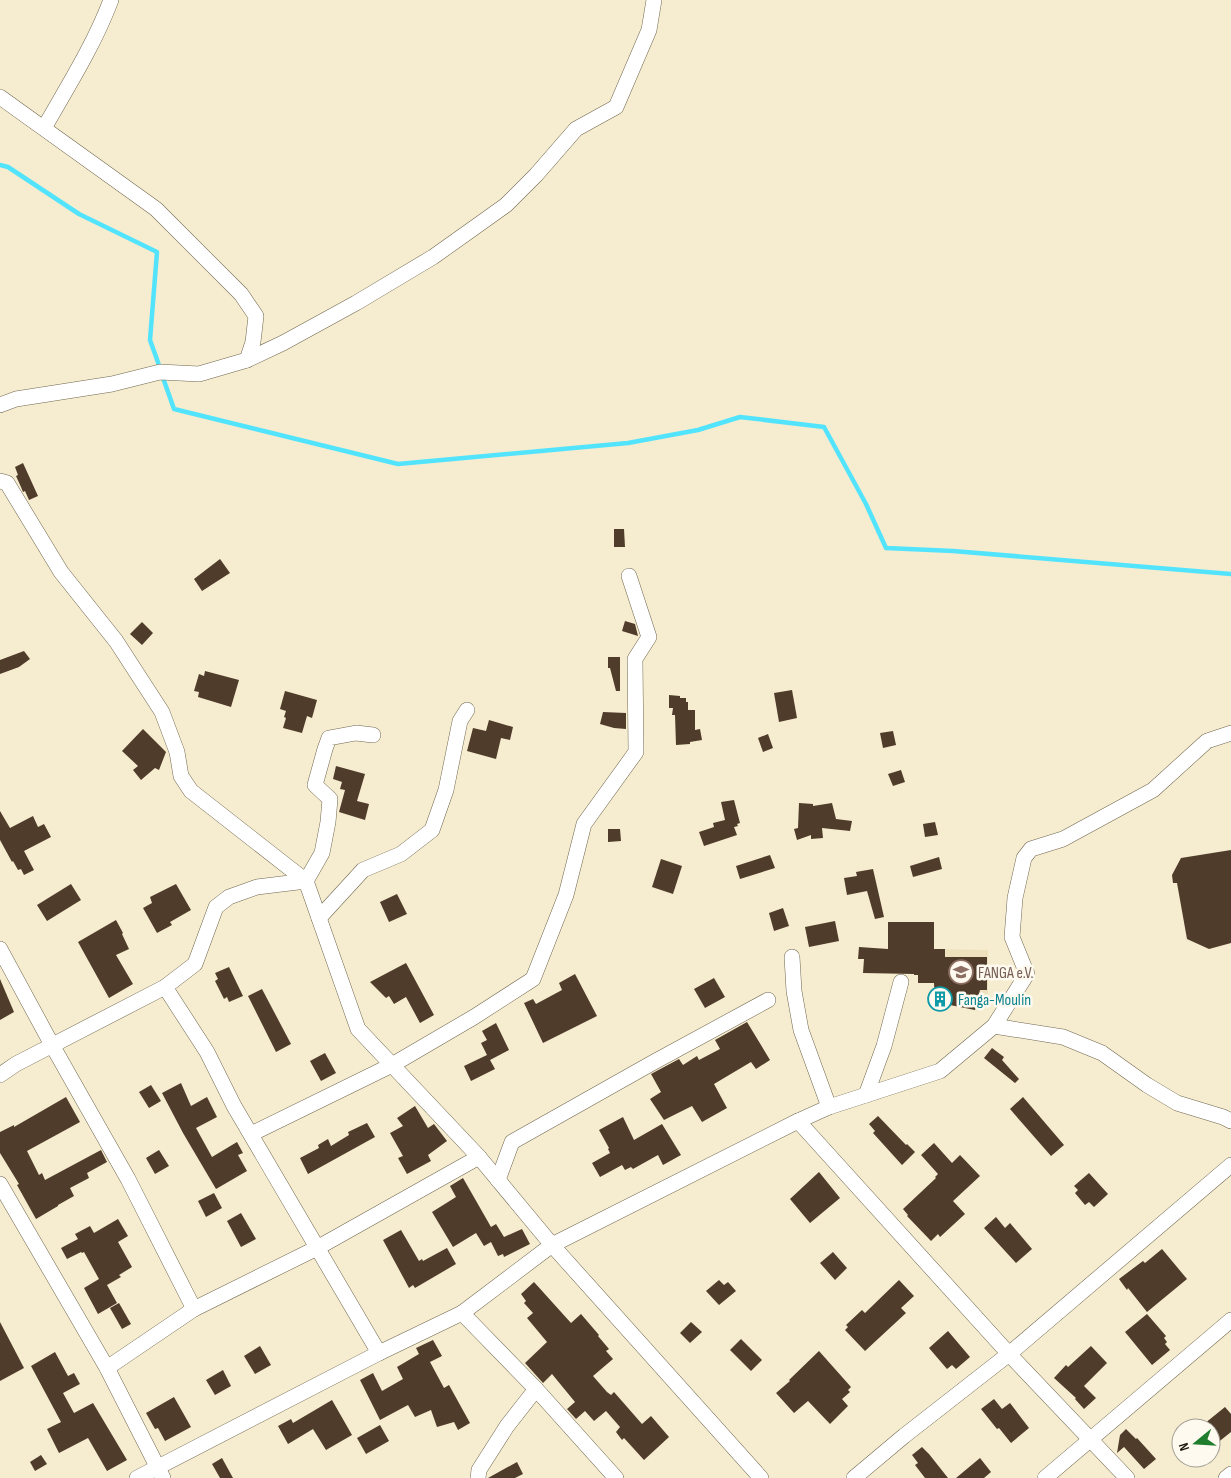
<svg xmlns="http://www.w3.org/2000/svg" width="1231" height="1478" font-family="'Sofia Sans Condensed',sans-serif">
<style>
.built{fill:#eee2be}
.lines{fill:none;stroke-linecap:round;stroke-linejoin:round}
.stream{stroke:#52e4fc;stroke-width:4.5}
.building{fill:#4f3c2b}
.minor-casing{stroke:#70674f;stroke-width:16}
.minor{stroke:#fff;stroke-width:15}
.labels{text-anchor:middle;stroke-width:5;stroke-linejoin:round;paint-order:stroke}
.education-label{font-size:16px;fill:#785e54;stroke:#fefaef;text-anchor:start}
.culture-label{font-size:16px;fill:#0d838f;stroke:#fefaef;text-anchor:start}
</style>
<rect width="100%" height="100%" fill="#f6ecd0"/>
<polygon class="built" points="934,949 988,950 988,1000 977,1011 935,1001"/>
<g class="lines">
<g class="stream">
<polyline points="0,165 8,167 79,214 157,252 150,340 160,368"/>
<polyline points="162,375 174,409 398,464 628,443 698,430 740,417 824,427 866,504 886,548 953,551 1231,574"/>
</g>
</g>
<g class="building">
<polygon points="23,463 38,496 29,500 25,491 23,492 21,487 16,476 18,475 15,467"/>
<polygon points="614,529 624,529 625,547 614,547"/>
<polygon points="220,559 230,573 202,591 194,579"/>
<polygon points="625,621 635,624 638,636 622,631"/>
<polygon points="142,622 153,633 142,645 130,634"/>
<polygon points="24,651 30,659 19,667 0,674 0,660"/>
<polygon points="608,657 620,657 620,691 616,691 610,668 608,668"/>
<polygon points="205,671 239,680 231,707 198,697 199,692 194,691 199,674 204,676"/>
<polygon points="792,690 797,718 779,722 774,693"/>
<polygon points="285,691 317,700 312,718 307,716 302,733 283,728 286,718 284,717 286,711 280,709"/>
<polygon points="669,695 680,696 680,698 686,698 686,702 688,702 688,710 695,710 695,730 700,729 702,740 690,742 690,744 676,745 675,715 672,715 673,708 669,708"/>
<polygon points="603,712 626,713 626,729 614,728 600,724"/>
<polygon points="489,720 513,727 510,740 501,738 496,759 467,751 473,728 486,731"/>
<polygon points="143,729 166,752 159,770 155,768 141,780 133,770 138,766 122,751"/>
<polygon points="893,731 896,745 883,748 880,733"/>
<polygon points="768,734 773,748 763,752 758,738"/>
<polygon points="336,766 365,774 357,801 369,804 365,820 339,812 345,790 340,789 342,782 333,779"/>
<polygon points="901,770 905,782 893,786 888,774"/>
<polygon points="734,800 740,823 737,824 738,826 734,827 737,835 704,846 699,832 714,827 713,823 725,820 721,802"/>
<polygon points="799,803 813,804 813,806 832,803 836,819 852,821 850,831 822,828 823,838 811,839 811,835 797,840 794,829 798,828"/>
<polygon points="0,811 10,828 33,816 38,827 44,824 51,837 24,851 34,870 24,875 21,869 18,870 13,861 12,862 0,840"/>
<polygon points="935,822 938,835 925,837 923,824"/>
<polygon points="608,829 620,829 621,841 608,842"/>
<polygon points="1231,850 1231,943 1209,949 1187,939 1177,883 1173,883 1172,875 1181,858"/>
<polygon points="770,855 775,868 740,879 736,866"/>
<polygon points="939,857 942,869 913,877 910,866"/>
<polygon points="661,859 682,866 673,894 652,887"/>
<polygon points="873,869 884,917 875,919 867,891 847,895 844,878 857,876 856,872"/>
<polygon points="71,884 81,900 47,921 37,905"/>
<polygon points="176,884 191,910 170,922 172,925 157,933 143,908 152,903 150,897"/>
<polygon points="397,894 407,914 389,922 380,902"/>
<polygon points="783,908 789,926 774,931 769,913"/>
<polygon points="116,920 123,933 122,934 129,949 116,955 133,984 109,998 78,942"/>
<polygon points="835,921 839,941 809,947 805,927"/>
<polygon points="888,922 934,922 934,949 945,949 945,957 987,957 987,990 980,990 975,1010 935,1002 934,983 918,983 918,975 914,975 914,974 863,973 864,959 858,959 859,947 888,949"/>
<polygon points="406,963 434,1015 420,1023 406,997 394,1004 389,996 386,998 370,982"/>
<polygon points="229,967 243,996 229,1002 227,997 224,999 215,981 218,979 215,973"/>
<polygon points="575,974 597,1016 543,1043 524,1003 533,999 536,1004 562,990 559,983"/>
<polygon points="714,978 725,997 705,1008 694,989"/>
<polygon points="0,979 14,1012 0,1020"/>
<polygon points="262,989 291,1044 276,1052 248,996"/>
<polygon points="747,1022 770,1060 756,1069 751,1062 714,1084 727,1108 702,1122 692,1106 664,1120 650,1099 661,1092 651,1074 679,1059 683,1065 697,1056 699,1060 720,1049 715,1040"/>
<polygon points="496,1023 509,1050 490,1060 495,1069 471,1081 464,1066 487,1055 481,1043 487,1040 482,1031"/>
<polygon points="992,1048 1004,1057 1002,1060 1019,1079 1015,1083 984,1058"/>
<polygon points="325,1053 336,1073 321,1081 310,1061"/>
<polygon points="181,1083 191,1106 207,1097 217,1117 196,1128 212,1157 237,1142 243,1153 238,1155 247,1171 216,1189 183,1133 162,1093"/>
<polygon points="151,1085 161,1101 149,1108 139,1092"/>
<polygon points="66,1097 80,1122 27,1151 39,1175 42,1173 45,1180 101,1150 107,1162 87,1173 89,1178 70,1188 74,1196 58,1205 58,1206 36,1219 17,1185 19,1184 0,1153 0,1132 14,1125 14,1127"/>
<polygon points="1023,1097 1064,1145 1051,1156 1010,1109"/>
<polygon points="415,1106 428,1128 434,1124 447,1141 428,1155 431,1161 407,1174 398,1158 403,1156 390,1133 403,1126 397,1118"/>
<polygon points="878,1116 906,1145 907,1144 915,1152 902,1165 873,1133 875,1131 869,1124"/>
<polygon points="623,1117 634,1140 662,1124 681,1155 663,1165 658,1155 633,1169 631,1167 625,1170 622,1165 600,1177 592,1163 610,1153 608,1149 609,1148 599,1130"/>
<polygon points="367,1123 375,1137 308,1174 300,1158 319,1148 318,1145 328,1139 331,1146 349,1135 348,1132"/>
<polygon points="934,1143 952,1163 960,1155 980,1176 953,1201 965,1214 940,1237 938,1234 931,1241 907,1216 908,1215 903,1209 936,1178 935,1177 938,1174 921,1155"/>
<polygon points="159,1150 169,1166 155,1174 146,1158"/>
<polygon points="819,1172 840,1198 810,1223 790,1199"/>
<polygon points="1089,1173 1108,1194 1094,1207 1089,1202 1085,1205 1075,1193 1078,1190 1074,1186"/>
<polygon points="463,1178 491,1227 496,1224 504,1237 522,1229 530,1244 504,1257 503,1254 498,1256 491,1242 484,1246 476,1233 453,1247 432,1212 456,1197 450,1186"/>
<polygon points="214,1193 222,1208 206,1217 198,1201"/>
<polygon points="241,1213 256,1239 241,1247 227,1221"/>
<polygon points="996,1217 1005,1228 1010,1223 1032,1249 1016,1263 984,1228"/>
<polygon points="118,1219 128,1236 118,1242 132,1267 119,1275 121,1277 107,1285 117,1303 98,1314 84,1288 99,1279 84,1252 82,1253 81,1252 67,1259 61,1248 78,1239 75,1234 90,1226 94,1233"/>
<polygon points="401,1230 419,1261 422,1259 423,1261 447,1248 456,1264 415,1288 413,1285 409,1288 383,1240"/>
<polygon points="1162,1249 1187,1279 1147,1312 1128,1288 1127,1290 1119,1279 1143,1261 1145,1263"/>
<polygon points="833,1252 847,1268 835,1280 820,1263"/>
<polygon points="719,1280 724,1285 728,1282 736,1291 719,1305 706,1291"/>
<polygon points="899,1280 914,1296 901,1308 906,1313 865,1351 845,1330 848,1327 846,1325 862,1310 865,1313"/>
<polygon points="534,1282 571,1323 581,1314 599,1335 598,1336 609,1349 606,1351 613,1359 593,1376 607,1392 611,1395 614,1392 642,1424 651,1416 669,1437 644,1460 624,1438 622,1440 616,1432 620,1427 606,1411 594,1421 585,1411 576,1419 567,1409 575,1402 552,1374 543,1383 525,1363 547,1342 527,1318 533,1313 524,1303 526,1301 521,1294"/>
<polygon points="119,1303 131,1324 122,1329 110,1308"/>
<polygon points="1147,1314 1166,1336 1164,1338 1167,1342 1165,1344 1170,1350 1152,1365 1125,1332"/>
<polygon points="0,1322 24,1368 0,1381"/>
<polygon points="691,1322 702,1332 690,1343 680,1333"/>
<polygon points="948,1331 970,1357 956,1369 952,1365 947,1369 929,1348"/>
<polygon points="741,1339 762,1360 751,1371 730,1350"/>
<polygon points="433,1340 442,1356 430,1362 444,1388 449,1385 470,1423 458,1430 454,1422 437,1427 431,1410 415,1417 408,1405 380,1420 360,1380 373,1373 382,1391 403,1379 397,1367 419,1354 416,1348"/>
<polygon points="260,1346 271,1365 255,1374 244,1356"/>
<polygon points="1091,1346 1107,1363 1084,1386 1096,1398 1084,1409 1075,1399 1076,1398 1054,1378 1066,1365 1068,1367"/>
<polygon points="819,1351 851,1387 848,1390 850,1392 842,1399 848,1406 830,1424 808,1401 794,1413 776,1393 790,1381 789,1380"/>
<polygon points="55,1352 68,1376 74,1373 80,1384 63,1393 74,1413 93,1403 127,1460 107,1471 88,1438 59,1453 47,1429 61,1422 31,1366"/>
<polygon points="223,1370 231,1386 215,1395 206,1380"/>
<polygon points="174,1397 191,1427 165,1441 158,1428 155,1429 146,1413"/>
<polygon points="994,1399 1002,1409 1010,1403 1029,1428 1011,1443 999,1428 997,1429 981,1409"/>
<polygon points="332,1400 352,1435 326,1450 313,1429 288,1444 278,1426 291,1419 293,1423"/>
<polygon points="1225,1407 1231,1414 1231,1432 1211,1448 1211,1428 1199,1428"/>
<polygon points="380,1425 389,1441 366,1454 357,1438"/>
<polygon points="1126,1429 1136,1439 1137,1438 1156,1459 1144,1469 1124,1447 1117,1453 1120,1435"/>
<polygon points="922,1447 929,1454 948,1478 925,1478 915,1465 918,1463 912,1455"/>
<polygon points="41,1455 47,1464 35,1471 30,1462"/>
<polygon points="222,1458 233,1478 220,1478 212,1464"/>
<polygon points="980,1458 991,1472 984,1478 956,1478"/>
<polygon points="517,1462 523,1474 515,1478 488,1478"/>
</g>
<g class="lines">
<g class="minor-casing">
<g id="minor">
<polyline points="0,97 156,209 241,294 256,316 253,342 247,360 199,374 160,372 112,384 16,399 0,405"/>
<path d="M44,128C68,86 94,45 111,0"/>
<polyline points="247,360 283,343 356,303 433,257 506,205 536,175 576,129 616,107 649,30 654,0"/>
<polyline points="0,481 7,483 61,572 116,641 162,712 177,752 181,776 191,791 306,881 358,1029 479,1157 552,1245 761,1478"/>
<polyline points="319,918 363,870 401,854 432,830 446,790 460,721 467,710"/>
<polyline points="0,949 52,1045 128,1179 194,1309 107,1368"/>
<polyline points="792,957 794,991 801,1030 829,1107"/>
<polyline points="901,982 884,1046 866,1095 940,1071 994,1026 1027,974 1012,937 1015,898 1024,858 1031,849 1063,839 1153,790 1207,741 1231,733"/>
<polyline points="165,987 207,1052 234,1106 379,1353"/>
<polyline points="994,1026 1063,1037 1102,1053 1147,1085 1177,1103 1223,1117 1231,1121"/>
<polyline points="0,1075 16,1064 165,987 195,964 216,907 229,897 257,887 306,881 322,853 328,822 330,799 315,785 325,749 329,738 356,733 373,735"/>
<polyline points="798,1121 1009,1354 1127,1478"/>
<polyline points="251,1134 392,1065 474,1017 533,979 566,895 584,824 636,752 635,659 649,637 629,576"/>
<polyline points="498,1180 512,1142 654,1062 768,1000"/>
<polyline points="0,1184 107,1368 163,1478"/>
<polyline points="194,1309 317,1248 479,1157"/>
<polyline points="462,1313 552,1245 798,1121 829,1107 866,1095"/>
<polyline points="137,1478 379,1353 462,1313 536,1389 616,1478"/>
<polyline points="478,1478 479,1470 507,1426 536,1389"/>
<polyline points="854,1478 904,1436 1009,1354 1231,1165"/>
<polyline points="1045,1478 1231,1320"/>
<polyline points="1226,1478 1231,1474"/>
</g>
</g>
<use href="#minor" class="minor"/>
</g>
<defs>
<g id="school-ring" transform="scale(1.25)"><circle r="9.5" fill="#fefaef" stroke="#8d6e63" stroke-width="1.5"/><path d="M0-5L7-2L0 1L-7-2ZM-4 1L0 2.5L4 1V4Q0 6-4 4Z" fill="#8d6e63"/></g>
<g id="building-ring" transform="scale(1.25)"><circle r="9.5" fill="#fefaef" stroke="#0f9aa8" stroke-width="1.5"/><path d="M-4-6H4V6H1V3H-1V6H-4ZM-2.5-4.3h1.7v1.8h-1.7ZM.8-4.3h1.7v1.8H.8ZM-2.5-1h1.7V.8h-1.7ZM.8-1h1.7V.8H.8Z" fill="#0f9aa8"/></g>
</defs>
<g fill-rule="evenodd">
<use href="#school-ring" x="961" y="972"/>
<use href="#building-ring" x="940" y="999"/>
</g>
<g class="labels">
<g class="education-label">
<text x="978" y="978">FANGA e.V.</text>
</g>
<g class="culture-label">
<text x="958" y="1005">Fanga-Moulin</text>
</g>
</g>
<g transform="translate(1196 1443) rotate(252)"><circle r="24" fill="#fefaef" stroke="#a29e93"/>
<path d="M0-4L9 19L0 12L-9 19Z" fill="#1f7d2d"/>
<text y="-8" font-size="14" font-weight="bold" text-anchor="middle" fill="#17140a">N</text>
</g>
</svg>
